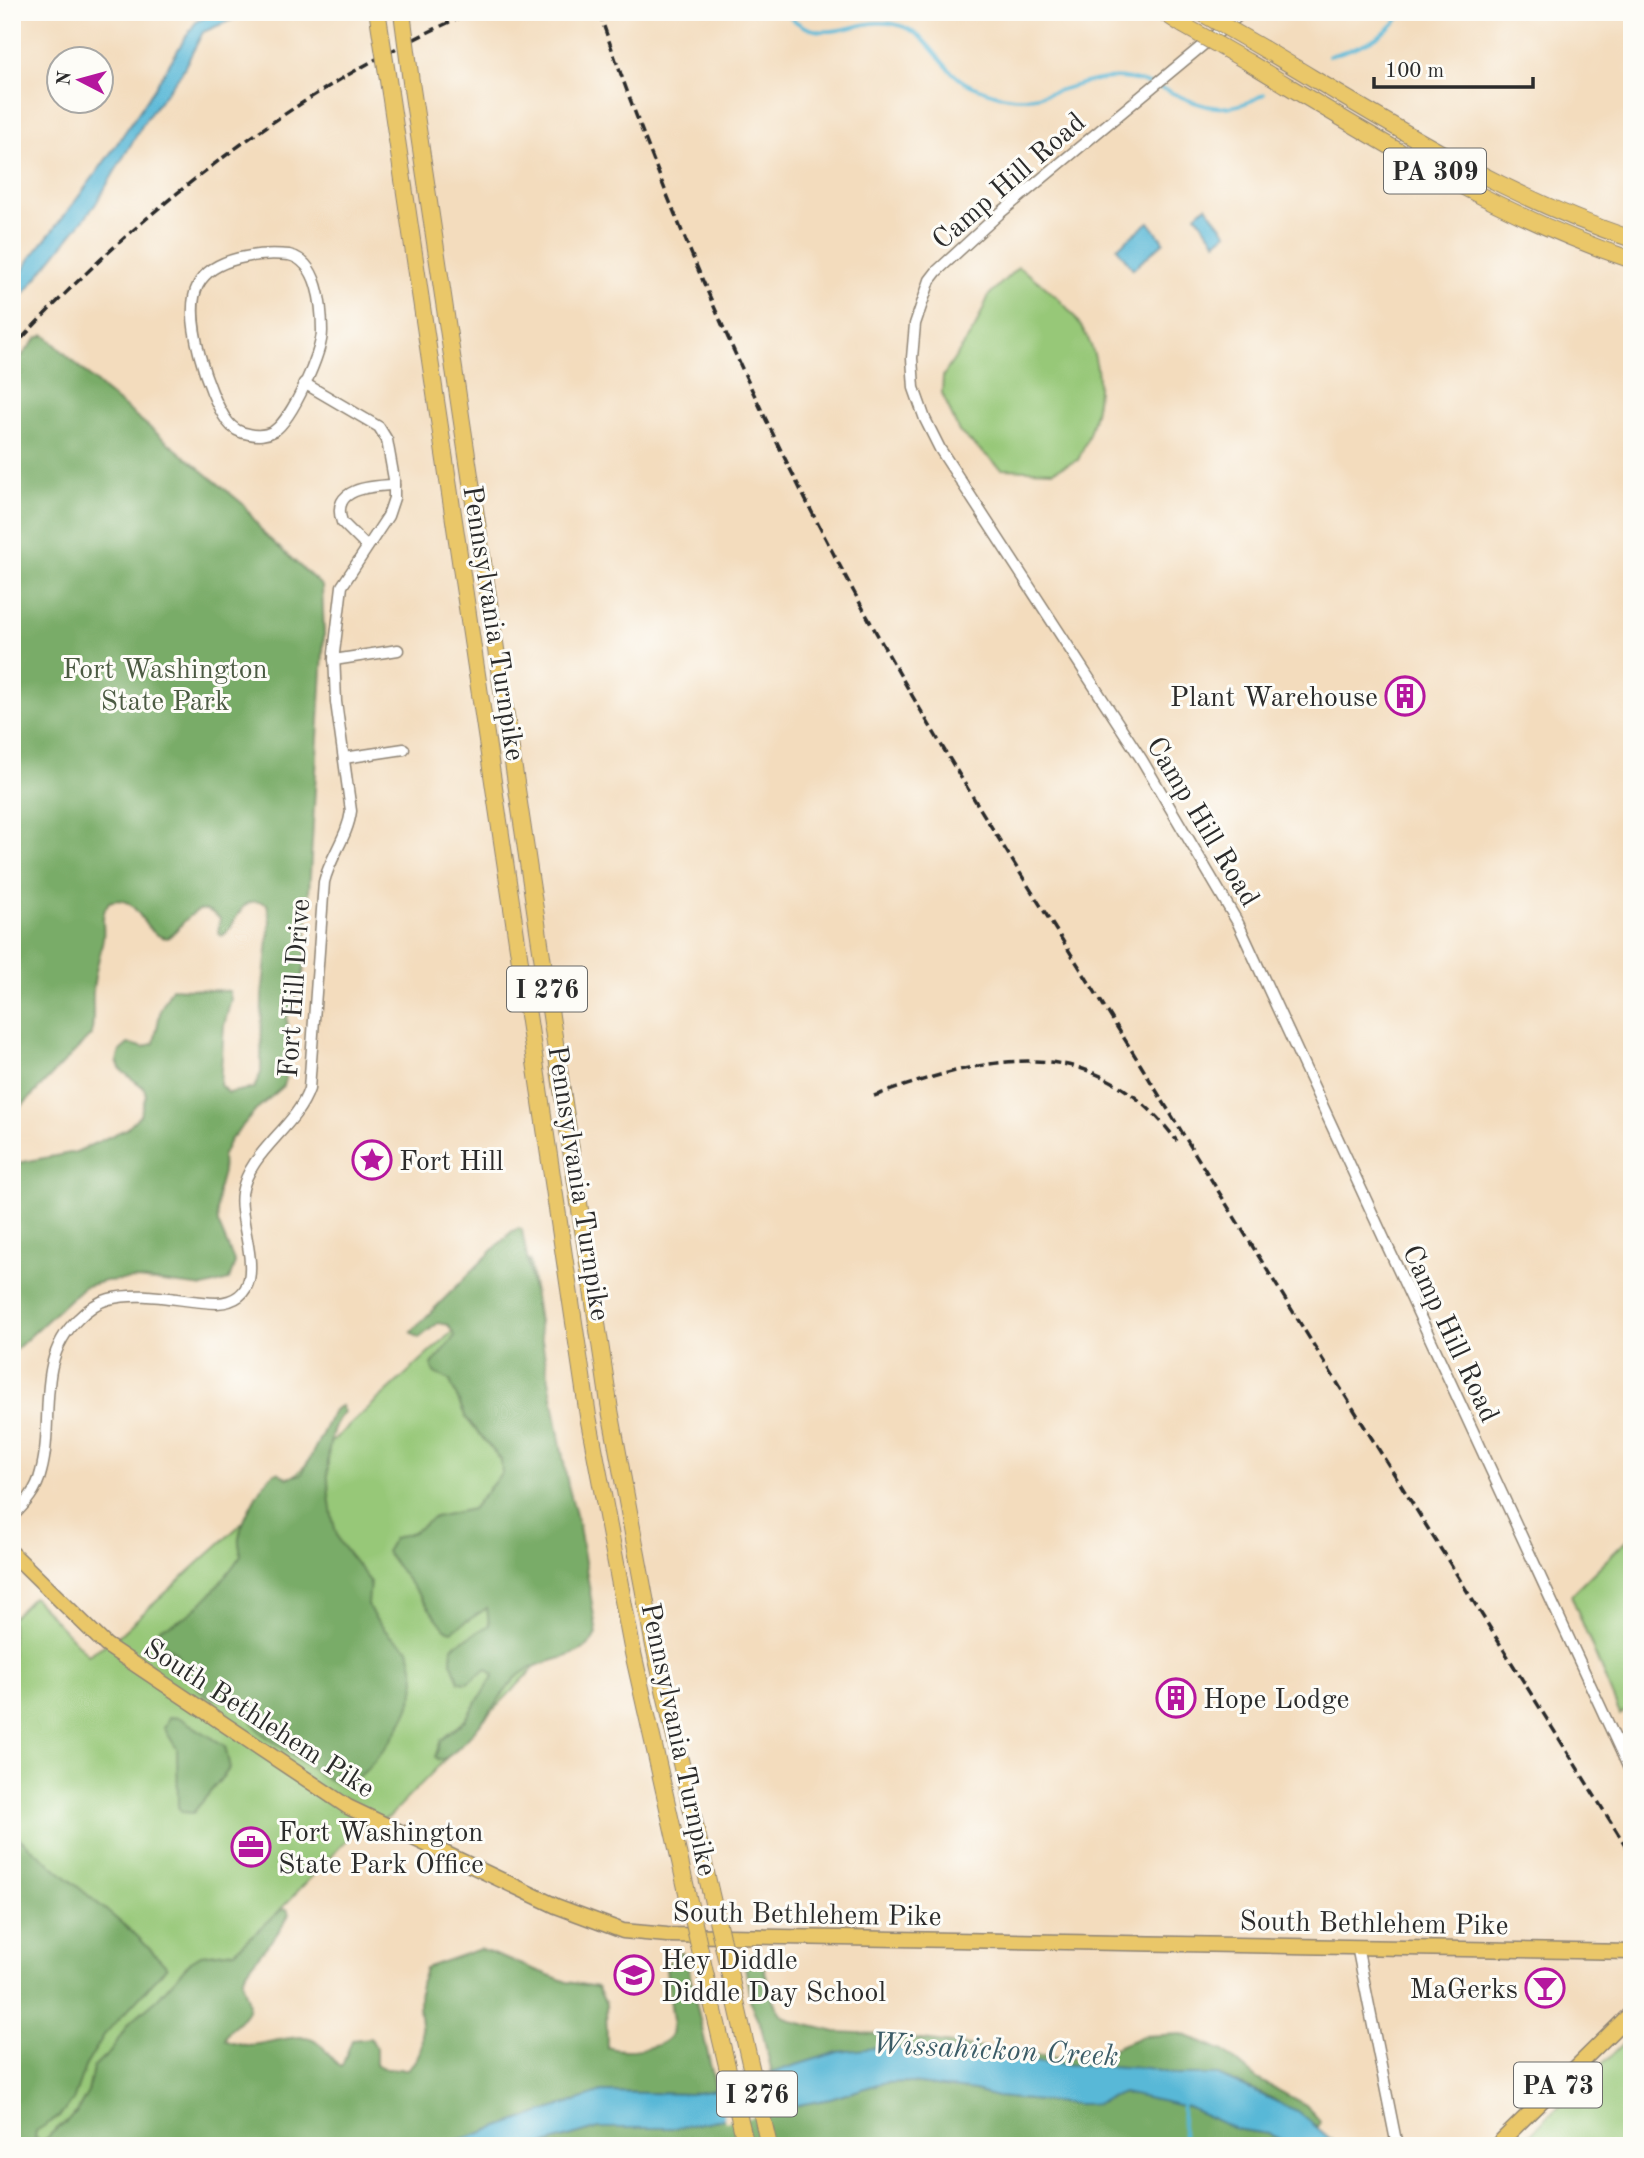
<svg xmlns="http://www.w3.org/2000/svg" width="1644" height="2158" font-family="'Old Standard TT',serif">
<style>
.green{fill:#97c878;stroke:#617a52;stroke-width:2}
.forest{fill:#79ac68;stroke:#526c4a;stroke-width:2}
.water{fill:#59b8d7;stroke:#427281;stroke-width:2}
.pier{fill:#f3dcbd}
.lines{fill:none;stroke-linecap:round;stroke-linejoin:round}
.stream{stroke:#59b8d7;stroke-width:3.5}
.minor-casing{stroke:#8f8474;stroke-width:13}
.major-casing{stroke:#8f8474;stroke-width:17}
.highway-casing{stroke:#8f8474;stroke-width:18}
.minor{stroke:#fff;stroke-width:10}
.major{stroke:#eac769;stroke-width:14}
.highway{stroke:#eac769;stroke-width:16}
.rail{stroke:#2b2b2b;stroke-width:3.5;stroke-dasharray:10 5;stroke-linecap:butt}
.highway-bridge-casing{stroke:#8f8474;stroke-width:18;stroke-linecap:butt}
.highway-bridge{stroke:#eac769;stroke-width:16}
.labels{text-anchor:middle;stroke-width:6;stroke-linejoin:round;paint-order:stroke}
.shield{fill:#fdfcf7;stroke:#6a6a68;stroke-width:2}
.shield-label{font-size:26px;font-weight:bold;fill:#2b2b2b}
.street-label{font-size:28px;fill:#2b2b2b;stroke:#fdfcf7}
.park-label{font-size:28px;fill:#4b5a42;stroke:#fdfcf7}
.poi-label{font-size:28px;fill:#2b2b2b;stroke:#fdfcf7;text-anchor:start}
.water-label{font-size:30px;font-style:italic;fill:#3b5c67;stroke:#fdfcf7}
</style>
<rect width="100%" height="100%" fill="#fdfcf7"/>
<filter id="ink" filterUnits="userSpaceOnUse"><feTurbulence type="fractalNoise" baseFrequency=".0143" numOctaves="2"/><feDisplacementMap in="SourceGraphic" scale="14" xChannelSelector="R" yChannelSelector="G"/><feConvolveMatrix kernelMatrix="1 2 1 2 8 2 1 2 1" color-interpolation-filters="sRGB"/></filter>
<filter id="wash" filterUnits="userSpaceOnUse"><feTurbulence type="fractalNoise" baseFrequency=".00686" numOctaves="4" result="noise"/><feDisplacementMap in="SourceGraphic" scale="28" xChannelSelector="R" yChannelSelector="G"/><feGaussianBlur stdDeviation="1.57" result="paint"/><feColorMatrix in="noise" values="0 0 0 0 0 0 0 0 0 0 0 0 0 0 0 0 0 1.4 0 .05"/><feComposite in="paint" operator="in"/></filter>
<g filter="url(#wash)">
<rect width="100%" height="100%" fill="#f3dcbd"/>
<g class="green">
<path d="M1018,267C1095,317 1120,374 1078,460L1053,471L1002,469L959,432L942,393L943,376L975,328L989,295Z"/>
<polygon points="530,1261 555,1433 545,1657 390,1816 356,1830 55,2146 12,2146 12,1618 33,1597 88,1655 116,1638"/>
<polygon points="1632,1535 1632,1706 1620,1715 1571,1595"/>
<polygon points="1632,2035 1632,2146 1518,2146"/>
</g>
<g class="forest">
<path d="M45,335L104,390L243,504L264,534L322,586L324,635L305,961L302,981L287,1018L290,1054L284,1086L258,1108L230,1140L222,1157L223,1172L218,1190L217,1210L218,1223L235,1263L229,1280L204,1287L137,1279L105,1281L83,1287L12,1353V1164L76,1152L126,1129L140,1115L146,1095L144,1088L121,1070L117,1061L120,1051L128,1044L144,1047L154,1043L161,1008L172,988L229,991L231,999L224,1026L220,1085L228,1093L254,1088L261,1073L262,996L270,921L267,904C236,892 240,926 221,936L218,933L220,919C197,895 186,923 168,938C140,937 141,891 109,902C99,916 105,924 103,939C100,957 94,973 93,992C92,1007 95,1019 91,1035L12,1116V367L37,338Z"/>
<path d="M519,1228L522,1230L568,1485L579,1526L597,1634C582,1664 538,1655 515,1679C500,1695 459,1760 438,1760L435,1757L441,1740L465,1720L494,1675L487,1669L467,1683L459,1682L451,1661L452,1647L489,1625L487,1608L484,1610L452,1631L445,1629L386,1552L394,1538L413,1532L435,1517L472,1509L502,1473L501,1460L466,1418L450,1381C443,1373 431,1378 432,1364L455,1336L448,1325L438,1323L419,1338L411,1332L511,1232Z"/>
<path d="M341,1406L344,1412C319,1437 327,1513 340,1543C343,1548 366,1576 370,1581L368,1605L374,1617L390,1636L409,1649C411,1659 415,1671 415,1681C415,1716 373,1769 345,1788L320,1775L260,1732L240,1704L206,1696L195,1685L176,1653L156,1638L161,1627C191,1623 223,1581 241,1555C241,1551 238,1544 239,1539C240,1524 264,1475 277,1472L287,1478L302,1474L334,1410Z"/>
<polygon points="169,1717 180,1718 225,1746 230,1768 193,1813 182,1812 178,1807 177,1749 164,1728"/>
<path d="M12,1832L137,1936L167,1967L104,2035L85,2067L73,2101L57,2118L36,2131L35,2138L42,2141L76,2113L88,2092L93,2068L111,2051L128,2024L158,1998L191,1961L201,1955L235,1951L281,1910L287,1909L289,1914C278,1939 255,1954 243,1978C241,1991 253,1998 247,2012C241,2023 228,2027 225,2040C251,2053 277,2036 305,2037C325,2039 327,2061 342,2066L352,2040L371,2038L376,2048V2064L386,2069H407C431,2050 419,2026 419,2002C419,1991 422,1978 425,1968L480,1949L567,1982L597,1987L606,2004L607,2047C623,2053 661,2050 671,2035L673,2020L666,1969L669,1962L681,1952L686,1958L716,2090L690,2094L602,2092L443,2146H12Z"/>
<polygon points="751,1956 762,1960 773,2001 781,2014 791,2021 836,2032 878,2034 1056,2058 1091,2058 1143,2036 1182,2034 1224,2051 1257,2079 1306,2105 1320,2121 1318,2127 1271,2098 1218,2075 1176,2075 1147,2068 1052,2064 920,2050 838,2052 772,2073 761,2026 751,2005 744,1959"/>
<polygon points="904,2082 975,2091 998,2097 1074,2104 1095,2104 1123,2093 1142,2096 1188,2107 1235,2129 1269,2134 1294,2146 787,2146 785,2143 538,2146 599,2128 674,2128 830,2099 881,2083"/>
</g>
<g class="water">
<path d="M216,12H250L203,32L182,72L146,119L95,205L12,309V286C22,276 24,266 32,256C90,185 142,112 188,33L197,21Z"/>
<polygon points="1206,206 1227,233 1216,242 1196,215"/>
<polygon points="1149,222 1164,242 1133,269 1117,248"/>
<polygon points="885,2047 1052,2064 1147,2068 1176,2075 1218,2075 1297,2111 1339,2146 1294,2146 1269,2134 1235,2129 1188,2107 1123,2093 1095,2104 1074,2104 997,2097 975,2091 904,2082 881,2083 830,2099 674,2128 599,2128 538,2146 443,2146 602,2092 690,2094 716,2090 838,2052"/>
</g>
<polygon class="pier" points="767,2070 778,2113 725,2122 717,2086"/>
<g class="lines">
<g class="stream">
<path d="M784,12C829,56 858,9 904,27C932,38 943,74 972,86C986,92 1008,99 1024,98C1060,95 1090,74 1128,79C1181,86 1207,129 1264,94"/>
<path d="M1329,56C1360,47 1385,38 1404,12"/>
<polyline points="1183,2101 1182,2125 1186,2146"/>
</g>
</g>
</g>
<g filter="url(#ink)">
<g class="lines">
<g class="minor-casing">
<g id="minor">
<polyline points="1243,12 999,214 937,271 930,280 915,324 912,358 914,388 925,419 940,449 1142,760 1238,923 1632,1775"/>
<path d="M289,255C318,261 322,306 322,331C322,353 292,419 274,431C267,435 257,436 249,434C240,433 232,428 227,421C208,394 182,315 198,285C212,257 261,252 289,255Z"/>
<path d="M367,547L342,522C330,488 371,486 394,485"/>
<polyline points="334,660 398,650"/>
<polyline points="344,758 404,749"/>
<path d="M12,1517C25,1504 37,1490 41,1472C55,1421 34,1360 78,1319C87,1310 97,1302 109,1299C143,1290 182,1302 217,1303C277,1299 236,1226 242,1193C249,1151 296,1128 309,1089L324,882C330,857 348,836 351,811L336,702L334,653L342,586L388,516L394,498V479L387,440L379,427L304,383"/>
<polyline points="1357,1946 1397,2146"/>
</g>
</g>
<g class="major-casing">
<g id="major">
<polyline points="12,1553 106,1645 348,1807 556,1906 623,1931 667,1935 1632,1952"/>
<polyline points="1496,2146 1632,2012"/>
</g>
</g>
<g class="highway-casing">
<g id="highway">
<polyline points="1163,12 1183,25"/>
<path d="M1264,49C1382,119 1501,196 1632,239"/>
<path d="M1248,62C1372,136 1494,214 1632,260"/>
<polyline points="411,82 610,1410 654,1646 710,1890"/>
<polyline points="390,93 588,1416 633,1653 686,1888"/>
<polyline points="706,1977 746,2146"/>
<polyline points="731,1980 769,2146"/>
</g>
</g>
<use href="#minor" class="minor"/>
<use href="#major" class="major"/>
<use href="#highway" class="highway"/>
<g class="rail">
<path d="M599,12C674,231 769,441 882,643C960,782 1048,916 1132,1051C1297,1320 1465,1587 1632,1856"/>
<path d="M12,349C141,208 296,89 472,12"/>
<path d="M874,1096C990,1056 1092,1028 1177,1141"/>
</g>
<g class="highway-bridge-casing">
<g id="highway-bridge">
<polyline points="402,12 411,82"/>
<polyline points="1200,12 1264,49"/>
<polyline points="378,16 390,93"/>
<polyline points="1183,25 1248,62"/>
<polyline points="686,1888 706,1977"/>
<polyline points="710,1890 731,1980"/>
</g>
</g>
<use href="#highway-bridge" class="highway-bridge"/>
</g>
</g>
<defs>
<g id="building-ring" transform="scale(2.0125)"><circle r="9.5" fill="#fdfcf7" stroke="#b5179e" stroke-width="1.5"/><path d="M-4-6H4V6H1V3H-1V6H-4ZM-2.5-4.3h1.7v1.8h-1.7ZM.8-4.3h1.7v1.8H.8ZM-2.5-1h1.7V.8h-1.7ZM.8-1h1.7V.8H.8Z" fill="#b5179e"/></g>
<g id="sight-ring" transform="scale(2.0125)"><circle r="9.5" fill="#fdfcf7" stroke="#b5179e" stroke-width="1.5"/><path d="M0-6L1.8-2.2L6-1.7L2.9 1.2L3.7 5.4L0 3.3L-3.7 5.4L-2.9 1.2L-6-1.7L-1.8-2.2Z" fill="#b5179e"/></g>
<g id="office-ring" transform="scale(2.0125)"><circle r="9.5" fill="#fdfcf7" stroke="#b5179e" stroke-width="1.5"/><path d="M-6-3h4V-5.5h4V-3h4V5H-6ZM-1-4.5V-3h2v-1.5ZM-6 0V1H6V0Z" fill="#b5179e"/></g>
<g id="school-ring" transform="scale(2.0125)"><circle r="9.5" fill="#fdfcf7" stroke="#b5179e" stroke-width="1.5"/><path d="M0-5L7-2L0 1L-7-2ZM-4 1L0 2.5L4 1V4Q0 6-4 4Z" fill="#b5179e"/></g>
<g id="bar-ring" transform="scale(2.0125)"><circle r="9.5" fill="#fdfcf7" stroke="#b5179e" stroke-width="1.5"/><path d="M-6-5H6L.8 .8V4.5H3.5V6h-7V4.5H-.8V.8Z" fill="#b5179e"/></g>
</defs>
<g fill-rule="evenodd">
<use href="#building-ring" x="1405" y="696"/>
<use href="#sight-ring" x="372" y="1160"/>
<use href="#building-ring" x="1176" y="1698"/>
<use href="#office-ring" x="251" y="1847"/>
<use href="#school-ring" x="634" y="1975"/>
<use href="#bar-ring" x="1545" y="1988"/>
</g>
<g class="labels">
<g class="shield">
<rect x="1384" y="148.5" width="102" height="45" rx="5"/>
<rect x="507" y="966.5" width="80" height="45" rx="5"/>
<rect x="1514" y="2062.5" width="88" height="45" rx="5"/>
<rect x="717" y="2071.5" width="80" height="45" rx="5"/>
</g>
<g class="shield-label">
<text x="1435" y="180">PA 309</text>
<text x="547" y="998">I 276</text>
<text x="1558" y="2094">PA 73</text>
<text x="757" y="2103">I 276</text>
</g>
<g class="street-label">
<text transform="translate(1008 180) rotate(-41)" y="10">Camp Hill Road</text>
<text transform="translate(495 623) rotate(81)" y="10">Pennsylvania Turnpike</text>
<text transform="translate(1204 821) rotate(59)" y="10">Camp Hill Road</text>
<text transform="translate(293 988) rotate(-86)" y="10">Fort Hill Drive</text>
<text transform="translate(580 1183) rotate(81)" y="10">Pennsylvania Turnpike</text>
<text transform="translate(1452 1333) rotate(65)" y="10">Camp Hill Road</text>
<text transform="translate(260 1717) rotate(33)" y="10">South Bethlehem Pike</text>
<text transform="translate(680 1739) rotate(78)" y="10">Pennsylvania Turnpike</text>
<text transform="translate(807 1913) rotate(1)" y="10">South Bethlehem Pike</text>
<text transform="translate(1374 1922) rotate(1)" y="10">South Bethlehem Pike</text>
</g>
<g class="park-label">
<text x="165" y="678">Fort Washington<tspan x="165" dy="32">State Park</tspan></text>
</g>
<g class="poi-label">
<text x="1378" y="706" text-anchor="end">Plant Warehouse</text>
<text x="399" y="1170">Fort Hill</text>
<text x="1203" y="1708">Hope Lodge</text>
<text x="278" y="1841">Fort Washington<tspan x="278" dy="32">State Park Office</tspan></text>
<text x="661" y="1969">Hey Diddle<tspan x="661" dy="32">Diddle Day School</tspan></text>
<text x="1518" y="1998" text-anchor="end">MaGerks</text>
</g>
<g class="water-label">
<text transform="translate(995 2049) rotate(3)" y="10">Wissahickon Creek</text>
</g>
</g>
<rect width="1644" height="2158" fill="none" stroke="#fdfcf7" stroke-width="42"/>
<g transform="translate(80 80) rotate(276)"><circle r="33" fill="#fdfcf7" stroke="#a9a8a5" stroke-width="2"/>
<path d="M0-5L12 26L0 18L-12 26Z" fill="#b5179e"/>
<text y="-10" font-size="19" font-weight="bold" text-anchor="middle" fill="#2b2b2b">N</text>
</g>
<path d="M1374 77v10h159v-10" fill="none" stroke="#2b2b2b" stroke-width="3.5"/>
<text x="1385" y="77" font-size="21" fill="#2b2b2b" stroke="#fdfcf7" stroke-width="5" paint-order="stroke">100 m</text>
</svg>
